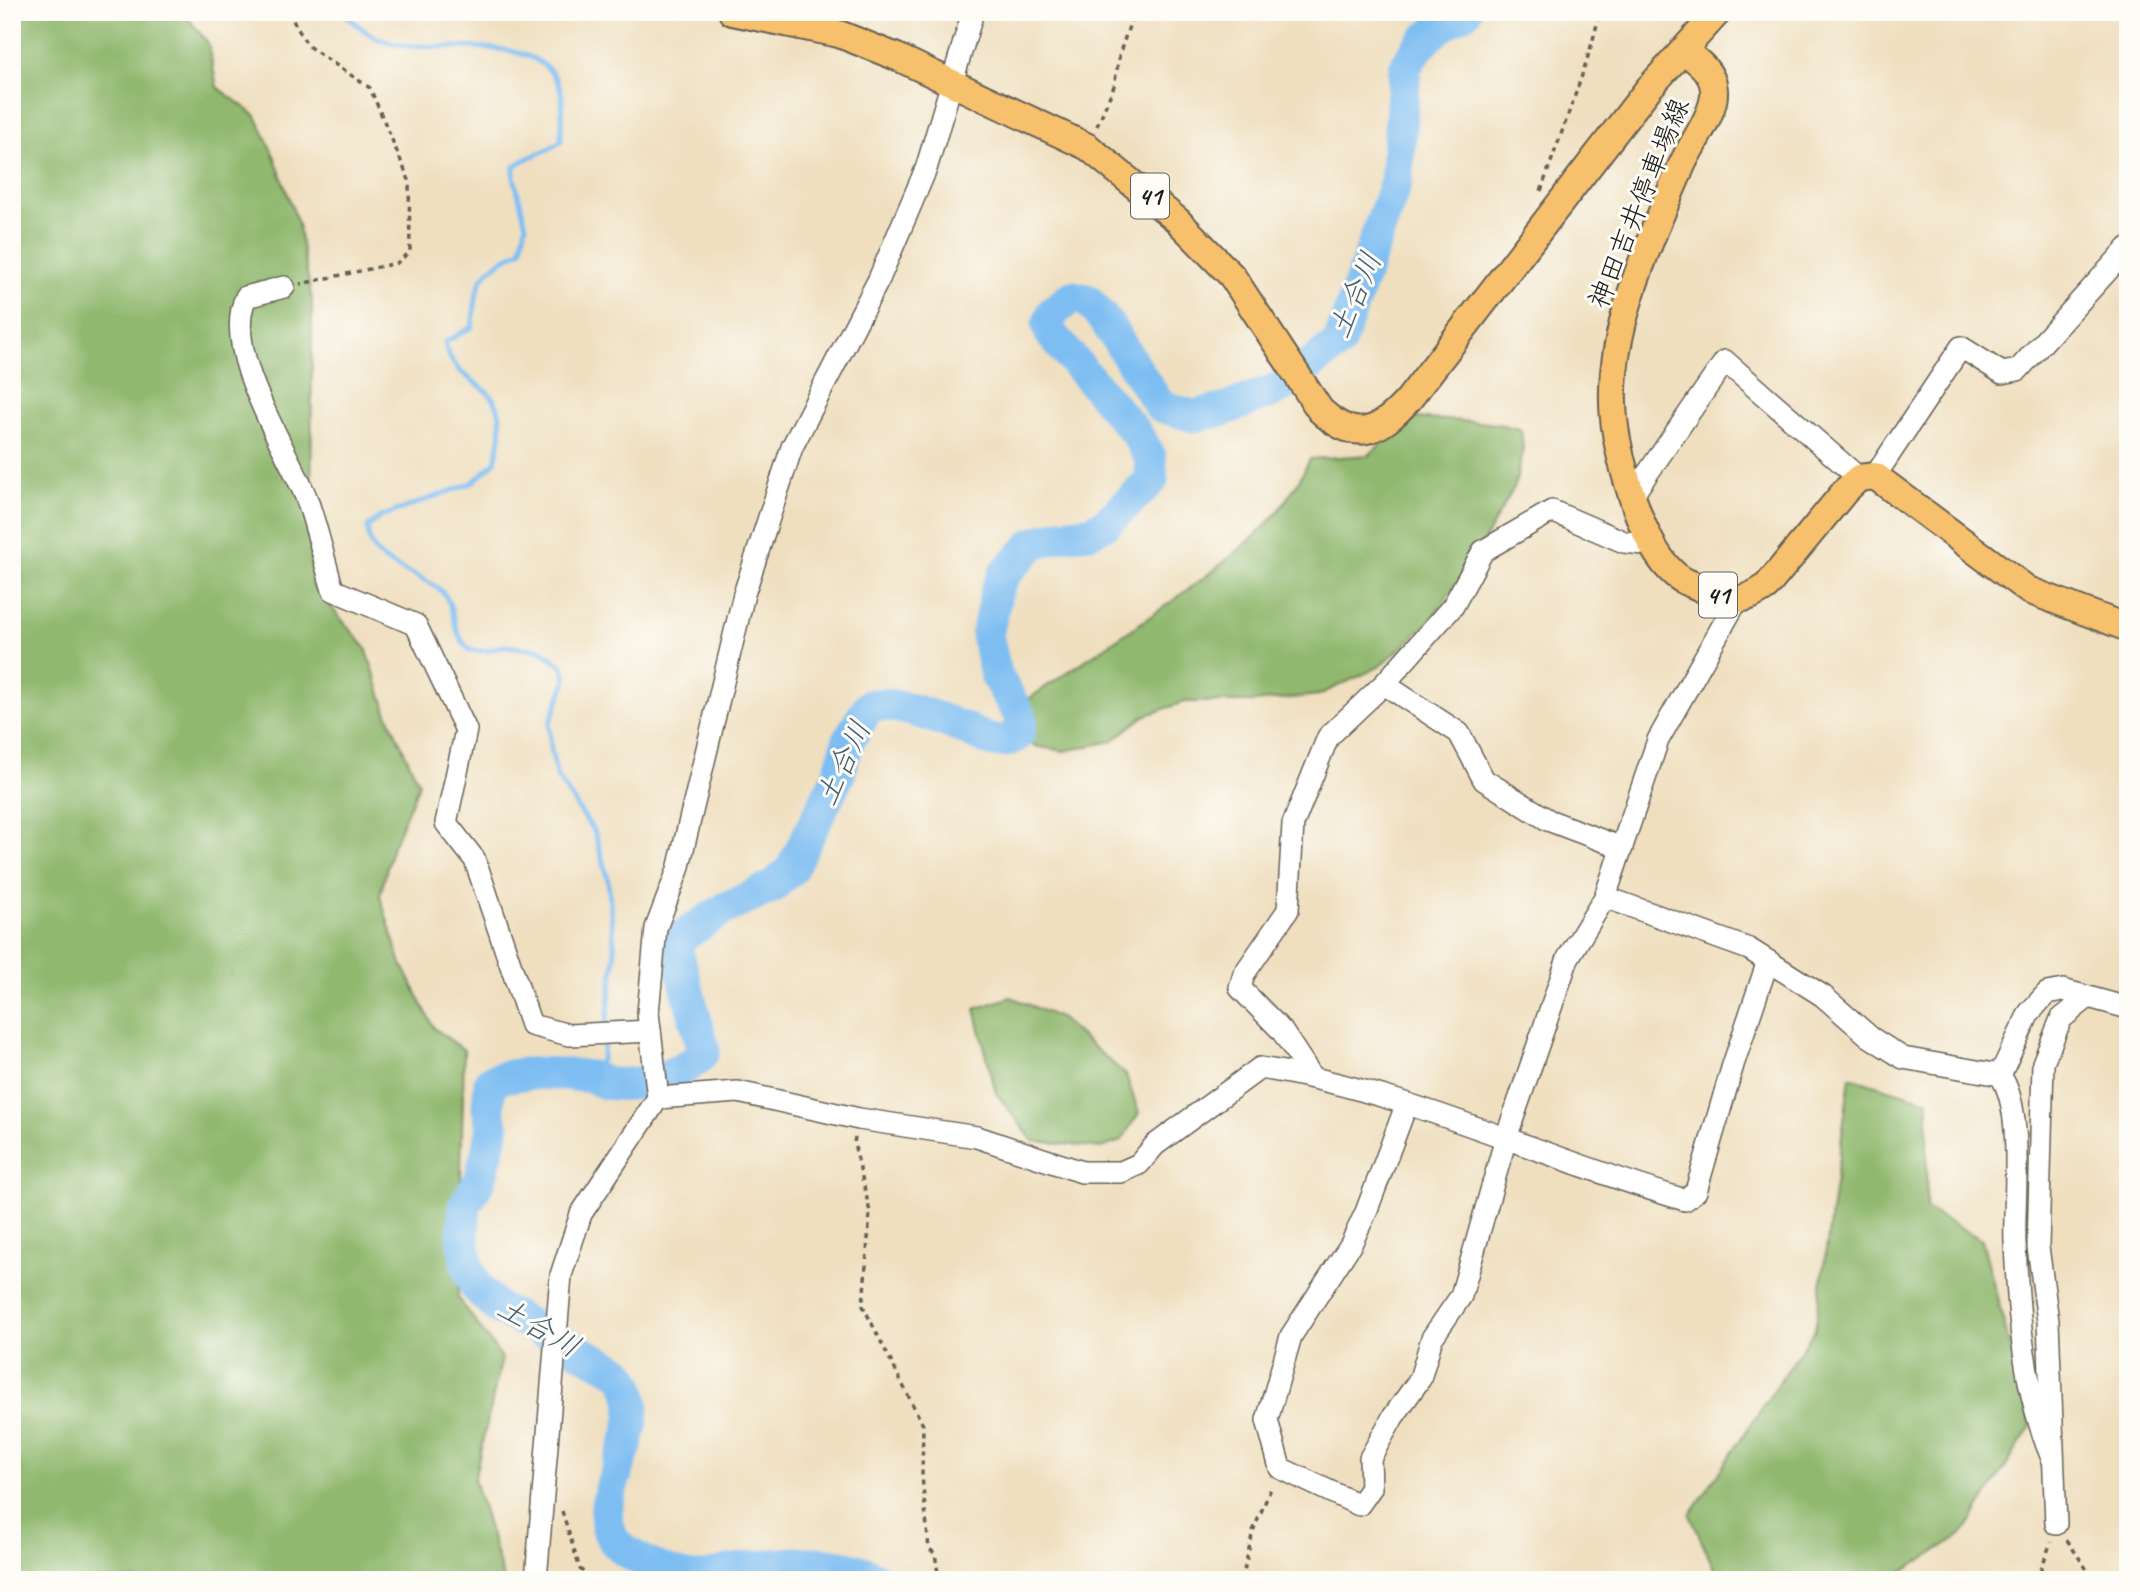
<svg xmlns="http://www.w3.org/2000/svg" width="2140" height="1592" font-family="Caveat,'Klee One',sans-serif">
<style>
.forest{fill:#90b86e;stroke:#566a45;stroke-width:2}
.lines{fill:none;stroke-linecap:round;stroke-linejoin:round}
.stream{stroke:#7dbdf2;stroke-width:5}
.river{stroke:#7dbdf2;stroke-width:33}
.minor-casing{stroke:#666055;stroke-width:24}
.major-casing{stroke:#666055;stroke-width:30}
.path{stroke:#666055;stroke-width:3.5;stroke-dasharray:5 5;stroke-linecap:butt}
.minor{stroke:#fff;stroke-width:21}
.major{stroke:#f7c06c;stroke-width:26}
.labels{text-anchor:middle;stroke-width:6;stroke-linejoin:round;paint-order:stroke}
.shield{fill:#fdfcf7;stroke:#605f5e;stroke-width:2}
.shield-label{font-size:26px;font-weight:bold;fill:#1c1c1c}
.street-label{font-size:28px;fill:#1c1c1c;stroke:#fdfcf7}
.water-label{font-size:30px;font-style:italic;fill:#435c72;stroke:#fdfcf7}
</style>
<rect width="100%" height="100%" fill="#fdfcf7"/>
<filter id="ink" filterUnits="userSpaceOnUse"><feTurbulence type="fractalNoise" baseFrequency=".0143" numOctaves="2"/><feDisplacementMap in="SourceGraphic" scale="14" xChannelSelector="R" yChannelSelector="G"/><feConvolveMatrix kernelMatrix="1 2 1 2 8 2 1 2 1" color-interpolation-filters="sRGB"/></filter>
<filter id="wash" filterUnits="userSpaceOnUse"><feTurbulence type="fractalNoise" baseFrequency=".00686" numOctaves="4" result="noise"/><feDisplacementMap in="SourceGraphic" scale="28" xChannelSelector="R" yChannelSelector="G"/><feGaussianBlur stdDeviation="1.57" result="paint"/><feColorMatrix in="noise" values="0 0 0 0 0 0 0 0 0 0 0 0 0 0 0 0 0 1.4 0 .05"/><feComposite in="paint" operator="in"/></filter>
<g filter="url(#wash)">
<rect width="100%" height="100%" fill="#efdfbf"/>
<g class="forest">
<polygon points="12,12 183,12 208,43 217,87 256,116 275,158 298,224 312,300 311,584 366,648 388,716 419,784 392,848 380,896 399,958 434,1028 464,1050 458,1298 502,1358 474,1479 504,1580 12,1580"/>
<path d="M1417,418C1448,421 1493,420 1521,430L1523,449L1515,486L1472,561L1428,624L1379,667L1319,695L1254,702H1184L1144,716L1112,741L1065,751L1034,746L1016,724L1030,698C1106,645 1188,596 1257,534C1278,515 1298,485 1310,459L1369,455L1396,430Z"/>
<polygon points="1011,997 1060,1018 1126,1075 1139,1113 1121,1141 1102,1148 1033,1141 996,1093 975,1009"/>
<polygon points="1850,1077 1928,1101 1926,1208 1982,1240 2031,1426 1963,1534 1889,1580 1719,1580 1690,1515 1815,1329"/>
</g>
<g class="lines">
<g class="stream">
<path d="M343,12C355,24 371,37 387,42C434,57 539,27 560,88C565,104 561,124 561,141C546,153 528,155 514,167V177L526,225L521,250C476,274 479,277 472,327L445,342C455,398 520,370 495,462L472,483L380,517L368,527C366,565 413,570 438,588C458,603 449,632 470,650L485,651L504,646L541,650L563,667L566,681L549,725L551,749L557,777L595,833L608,880L615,955L606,1028"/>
<polyline points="592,1077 602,1058 605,1038"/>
</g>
<path class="river" d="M879,1580C836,1554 775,1564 728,1571C719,1573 711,1577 702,1578C679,1580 646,1564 627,1552C565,1513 667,1428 620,1372L498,1308L476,1287L467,1265L463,1240L465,1205L480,1180L493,1130L488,1108L490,1082C514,1070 564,1073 591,1077C596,1078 601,1082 606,1083C632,1089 690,1074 704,1051L676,948L681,937L726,908L772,887L791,870L839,774L849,739L869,706C890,700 936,717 958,726C980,734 994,750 1018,735L1021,718L996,675L987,635L997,590L1005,573L1033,544L1060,535L1090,532L1105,524L1152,480L1150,457L1136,433L1051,334L1048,325L1053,312L1072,297L1087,300L1106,322L1160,406L1193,416L1223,410L1280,388L1339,343L1396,182L1405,68C1419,41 1438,26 1465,12"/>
</g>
</g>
<g filter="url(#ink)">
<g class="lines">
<g class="minor-casing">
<g id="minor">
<path d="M284,287L246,297C221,351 285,445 306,497C317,527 324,560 333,590L416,625L466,730L446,823L475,860L531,1025L569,1035L650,1031"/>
<polyline points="1875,476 1961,347 2002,373 2018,370 2128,248"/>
<polyline points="1632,496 1725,361 1859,478"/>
<polyline points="1384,684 1459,733 1484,780 1548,820 1622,848"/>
<path d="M1605,897L1749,949L1823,996L1870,1037L1903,1058L2000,1075C2025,1110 2013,1200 2015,1243C2018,1314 2024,1393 2052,1458"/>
<polyline points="1311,1075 1282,1031 1240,988 1244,974 1288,910 1293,824 1328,737 1384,684 1453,606 1483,551 1552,511 1624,542 1653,545"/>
<polyline points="2000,1075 2029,1013 2047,993 2063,990 2128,1008"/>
<path d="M658,1098L738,1092L859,1119L977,1137L1082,1172H1121L1139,1164L1155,1145L1260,1068C1403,1089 1545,1159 1685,1200L1696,1191L1733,1065L1768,961"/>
<polyline points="1406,1106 1366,1212 1351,1244 1291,1336 1267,1420 1280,1468 1359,1505 1371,1488 1370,1458 1393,1417 1420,1379 1432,1338 1461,1296 1506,1138 1568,958 1605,897 1658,740 1736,602"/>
<polyline points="2056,1524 2048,1321 2038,1247 2043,1063 2061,1019 2088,997"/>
<polyline points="536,1580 561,1275 581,1214 658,1098 648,1013 656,928 678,870 744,594 792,447 879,279 926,169 973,12"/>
</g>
</g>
<g class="major-casing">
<g id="major">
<path d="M732,12L839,34L897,57L1088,147L1177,220L1232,276L1320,410C1356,444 1379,433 1409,399L1649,88L1718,12"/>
<path d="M1683,50C1696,60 1713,71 1714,90C1716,113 1690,145 1681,167C1651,238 1610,325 1613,404C1614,438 1623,470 1634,502C1643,529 1661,572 1689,583C1723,597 1734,609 1766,587L1846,490L1859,478L1875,476L2028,590L2128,628"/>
</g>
</g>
<g class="path">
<polyline points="288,12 308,46 370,88 409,180 410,251 397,263 300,284"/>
<polyline points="1097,126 1114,86 1120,52 1134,12"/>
<path d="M1541,191C1561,131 1586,73 1600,12"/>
<polyline points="855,1137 854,1143 870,1212 863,1306 923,1425 922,1476 929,1549 935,1553 939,1580"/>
<polyline points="562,1511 580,1569 593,1580"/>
<polyline points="2067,1540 2094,1580"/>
<polyline points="1242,1580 1253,1531 1272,1486"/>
<polyline points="2037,1580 2051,1542"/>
</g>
<use href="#minor" class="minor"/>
<use href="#major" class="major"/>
</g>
</g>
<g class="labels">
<g class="shield">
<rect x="1131" y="173.5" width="38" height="45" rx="5"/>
<rect x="1699" y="572.5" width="38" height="45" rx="5"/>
</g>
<g class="shield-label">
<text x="1150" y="205">41</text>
<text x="1718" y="604">41</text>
</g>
<g class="street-label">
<text transform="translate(1638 203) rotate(-68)" y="10">神田吉井停車場線</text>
</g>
<g class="water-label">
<text transform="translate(1355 295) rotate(-67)" y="10">土合川</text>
<text transform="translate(843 763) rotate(-65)" y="10">土合川</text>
<text transform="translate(539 1327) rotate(30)" y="10">土合川</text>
</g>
</g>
<rect width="2140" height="1592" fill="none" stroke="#fdfcf7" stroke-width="42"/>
</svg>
